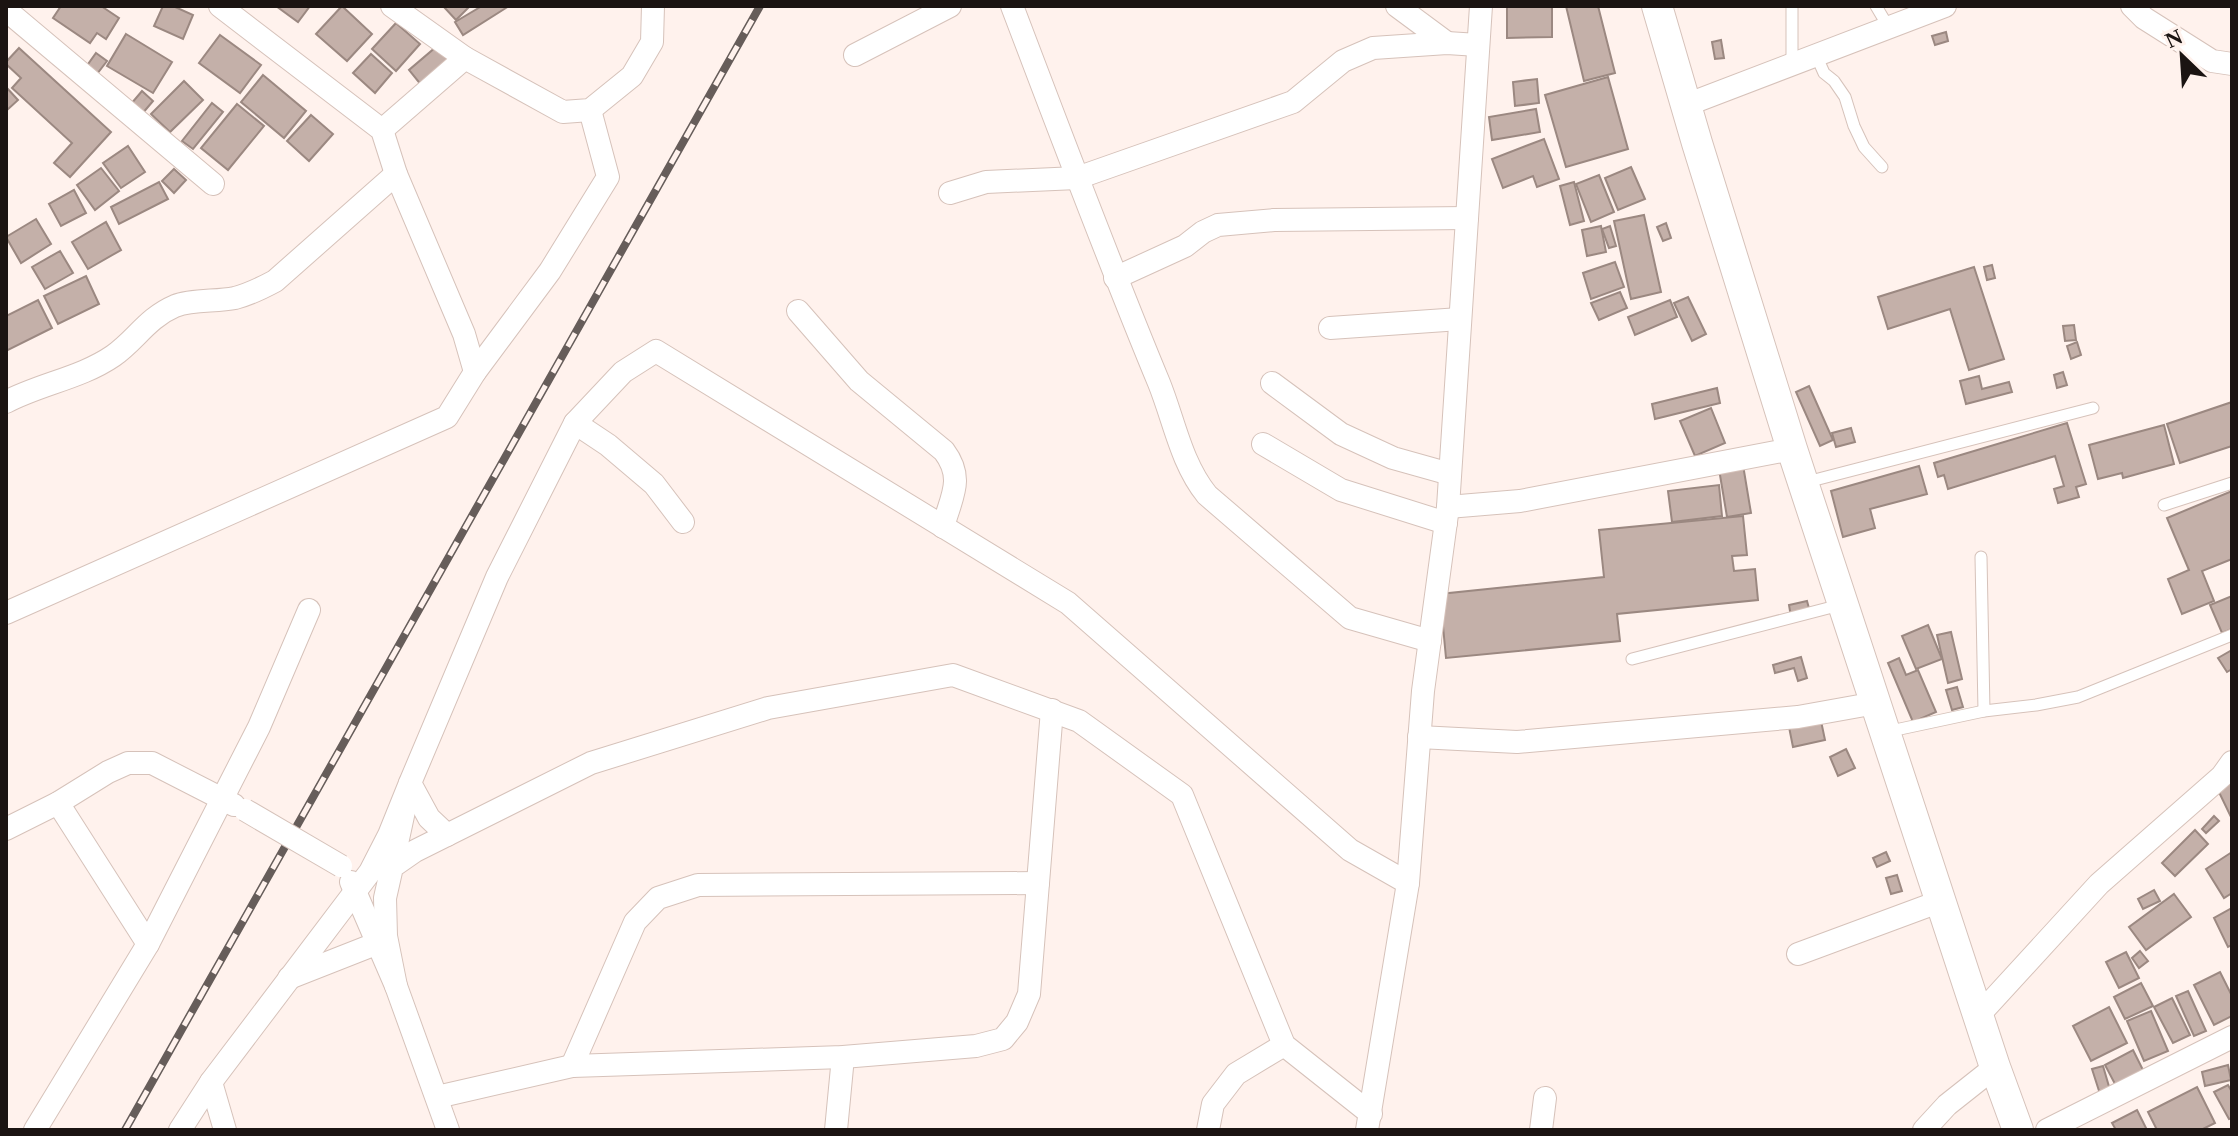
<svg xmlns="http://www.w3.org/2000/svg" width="2238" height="1136" font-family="Georgia,serif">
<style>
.building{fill:#c4b0a9;stroke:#9b8881;stroke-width:2}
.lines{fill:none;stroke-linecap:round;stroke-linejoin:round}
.service-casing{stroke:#d6c2ba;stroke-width:13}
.minor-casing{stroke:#d6c2ba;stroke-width:24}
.secondary-casing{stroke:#d6c2ba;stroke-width:32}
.service{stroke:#fff;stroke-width:11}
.minor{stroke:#fff;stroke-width:22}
.secondary{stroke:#fff;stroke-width:30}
.rail-casing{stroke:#665d5a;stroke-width:8}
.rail{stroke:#fff2ed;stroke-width:5;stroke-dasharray:15;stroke-linecap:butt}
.minor-bridge-casing{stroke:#d6c2ba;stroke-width:24;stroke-linecap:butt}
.minor-bridge{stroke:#fff;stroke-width:22}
</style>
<rect width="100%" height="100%" fill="#fff2ed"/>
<g class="building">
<polygon points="61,6 101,6 119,18 106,39 97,33 90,43 53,18"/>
<polygon points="163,6 173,6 193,15 183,39 154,26"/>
<polygon points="276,6 310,6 298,22"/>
<polygon points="342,6 372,34 347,61 316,34"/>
<polygon points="443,6 470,6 456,20"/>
<polygon points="482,6 509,6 463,35 455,22"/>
<polygon points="1552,6 1552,37 1507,38 1507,7"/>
<polygon points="1566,6 1598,6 1615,73 1584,81"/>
<polygon points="396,23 420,44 396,71 372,49"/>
<polygon points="1946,32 1948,41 1935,45 1932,36"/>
<polygon points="126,34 172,62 153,93 107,66"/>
<polygon points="220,35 261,65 240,93 199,63"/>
<polygon points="1721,40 1724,58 1715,59 1712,42"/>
<polygon points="436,47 450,62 422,86 409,70"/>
<polygon points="19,48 111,132 70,177 54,163 72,143 12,88 21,78 6,64 6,62"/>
<polygon points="96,53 107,61 97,74 86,67"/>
<polygon points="371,54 392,73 375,93 353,73"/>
<polygon points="263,75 306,111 284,138 241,102"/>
<polygon points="1608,77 1628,149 1566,167 1545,95"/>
<polygon points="1537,79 1539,103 1515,106 1513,82"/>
<polygon points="184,81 203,100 170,132 151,114"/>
<polygon points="6,87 18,100 6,111"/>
<polygon points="142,91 153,101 142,114 131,104"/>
<polygon points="212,103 223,112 193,149 182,141"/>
<polygon points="237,104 264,126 228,170 201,148"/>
<polygon points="1536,109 1540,132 1492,140 1489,117"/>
<polygon points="311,115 333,134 309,161 287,141"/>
<polygon points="1544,139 1559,179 1537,187 1533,176 1503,188 1492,159"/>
<polygon points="128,146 145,172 121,188 103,163"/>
<polygon points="1631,167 1645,199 1618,210 1605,178"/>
<polygon points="101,168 119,191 95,210 77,185"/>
<polygon points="174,169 186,180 174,193 162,181"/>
<polygon points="1599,175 1614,212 1591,222 1576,184"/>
<polygon points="159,182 168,199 119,224 111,207"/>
<polygon points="1574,182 1584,221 1570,225 1560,186"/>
<polygon points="74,190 86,213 61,226 49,204"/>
<polygon points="1644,215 1661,292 1631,299 1614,221"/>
<polygon points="36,219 51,244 21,263 6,237"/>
<polygon points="106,222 121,250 88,269 72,242"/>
<polygon points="1666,223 1671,238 1663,241 1657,227"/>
<polygon points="1601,226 1606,252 1587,256 1582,230"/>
<polygon points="1610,226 1616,246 1609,248 1602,229"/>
<polygon points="60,251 73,273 45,289 32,267"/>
<polygon points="1615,262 1624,287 1591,299 1583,273"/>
<polygon points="1992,265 1995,278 1987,280 1984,267"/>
<polygon points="1974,267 2004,359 1969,370 1950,309 1888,329 1878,297"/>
<polygon points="86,276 99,304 58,324 44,296"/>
<polygon points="1620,292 1627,308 1599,320 1591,303"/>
<polygon points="1688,297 1706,334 1692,341 1674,303"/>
<polygon points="38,300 52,328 6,351 6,316"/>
<polygon points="1670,300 1677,317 1635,335 1628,317"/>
<polygon points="2074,325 2076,340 2065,341 2063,326"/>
<polygon points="2077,342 2081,355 2071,359 2067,346"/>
<polygon points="2063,372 2067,385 2057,388 2054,375"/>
<polygon points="1979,376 1982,389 2009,382 2012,392 1966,404 1960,381"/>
<polygon points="1809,386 1833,440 1820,446 1796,392"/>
<polygon points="1717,388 1720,403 1655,419 1652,404"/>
<polygon points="2232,402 2232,446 2180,463 2167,424"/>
<polygon points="1711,408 1725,443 1695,456 1680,421"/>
<polygon points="2067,423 2086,484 2076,487 2079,497 2058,503 2054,489 2064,486 2055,456 1948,489 1944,475 1938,477 1934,463"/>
<polygon points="2164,425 2174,464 2123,478 2122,473 2098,479 2089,445"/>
<polygon points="1851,428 1855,442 1836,447 1832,433"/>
<polygon points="1743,465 1751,513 1727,517 1719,469"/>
<polygon points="1919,466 1927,494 1870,509 1875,528 1843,537 1831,491"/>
<polygon points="1719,485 1722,516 1672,522 1668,491"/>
<polygon points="2232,491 2232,559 2202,571 2214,601 2182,614 2168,579 2189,570 2167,518"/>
<polygon points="1743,516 1747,555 1732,556 1734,571 1755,569 1758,600 1617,614 1620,641 1446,658 1440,594 1604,577 1599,530"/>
<polygon points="2232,596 2232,629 2222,633 2210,605"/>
<polygon points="1807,601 1810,612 1791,617 1789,605"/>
<polygon points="1928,625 1942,659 1916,669 1902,636"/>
<polygon points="1951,632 1962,679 1948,683 1937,635"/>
<polygon points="2232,650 2232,669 2227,672 2218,658"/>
<polygon points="1801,657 1807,678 1798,681 1794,668 1775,673 1773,665"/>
<polygon points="1899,658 1906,675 1918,670 1936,712 1913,722 1888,663"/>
<polygon points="1957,687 1963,707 1952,710 1946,690"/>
<polygon points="1821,721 1825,740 1793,747 1789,727"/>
<polygon points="1846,749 1855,768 1838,776 1830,757"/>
<polygon points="2232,779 2232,819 2216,786"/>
<polygon points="2214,816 2219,821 2206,833 2202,829"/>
<polygon points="2195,830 2208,844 2175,876 2162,863"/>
<polygon points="1886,852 1890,861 1877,867 1873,858"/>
<polygon points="2232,852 2232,893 2224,898 2206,869"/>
<polygon points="1897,875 1902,891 1891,894 1886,878"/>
<polygon points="2154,890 2160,901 2143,909 2138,899"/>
<polygon points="2174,894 2191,917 2146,950 2129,927"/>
<polygon points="2232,908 2232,945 2228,947 2214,918"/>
<polygon points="2140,951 2148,961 2139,968 2132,958"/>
<polygon points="2126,952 2139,978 2119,988 2106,962"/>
<polygon points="2220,972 2232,996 2232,1016 2214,1025 2194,985"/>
<polygon points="2141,983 2153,1006 2125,1019 2114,997"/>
<polygon points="2188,991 2206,1031 2194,1036 2176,996"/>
<polygon points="2172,998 2190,1035 2173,1043 2154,1007"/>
<polygon points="2109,1007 2127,1043 2091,1061 2073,1026"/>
<polygon points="2151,1011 2168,1051 2144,1061 2127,1021"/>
<polygon points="2133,1050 2143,1070 2115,1084 2105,1065"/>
<polygon points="2228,1065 2231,1080 2205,1086 2202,1072"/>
<polygon points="2103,1066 2110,1090 2100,1094 2092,1069"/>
<polygon points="2228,1085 2232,1092 2232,1118 2229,1119 2214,1092"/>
<polygon points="2197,1087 2215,1123 2201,1130 2157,1130 2148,1112"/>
<polygon points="2137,1110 2147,1130 2116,1130 2112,1123"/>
</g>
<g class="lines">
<g class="service-casing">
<g id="service">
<polyline points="1876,6 1889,28"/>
<polyline points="1816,55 1824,73 1834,81 1845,97 1854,126 1864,147 1882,167"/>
<polyline points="1792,65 1792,6"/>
<polyline points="1803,483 2093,408"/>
<polyline points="2164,505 2232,483"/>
<polyline points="1981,557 1984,711"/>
<polyline points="1632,659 1840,605"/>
<polyline points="1886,732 1984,711 2036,705 2078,697 2232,635"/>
</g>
</g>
<g class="minor-casing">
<g id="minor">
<polyline points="220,6 382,130 396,174 464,334 475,372"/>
<polyline points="392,6 465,58 563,112 590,110 632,76 652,42 653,6"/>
<path d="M1012,6C1060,132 1107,258 1159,383C1174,420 1181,463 1207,495L1350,618L1430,641"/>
<polyline points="1397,6 1447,43"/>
<polyline points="2132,6 2144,18 2212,61 2232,64"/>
<polyline points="6,10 213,184"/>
<polyline points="855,55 950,6"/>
<polyline points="1686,105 1945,6"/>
<polyline points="382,130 465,58"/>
<polyline points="950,193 986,182 1077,178 1293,102 1343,61 1373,48 1447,43 1478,45"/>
<polyline points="1115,278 1185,246 1203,232 1218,225 1274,220 1467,218"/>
<path d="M798,311L859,381L944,451C965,479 951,497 943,527"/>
<polyline points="1330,328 1460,319"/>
<polyline points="1272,383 1341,434 1393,458 1450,474"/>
<path d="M6,402C40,384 81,378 113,356C136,340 147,318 175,306C193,299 216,302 235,298C250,294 262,288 275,281L396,174"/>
<polyline points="575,423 608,445 654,484 683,522"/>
<polyline points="1263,444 1341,490 1446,523"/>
<polyline points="1448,507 1520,501 1792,449"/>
<polyline points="6,613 447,417 475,372 550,271 608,177 590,110"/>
<polyline points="1419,737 1517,742 1798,717 1876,703"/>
<polyline points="58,803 148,944"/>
<polyline points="6,829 58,803 108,772 128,763 152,763 234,805"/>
<polyline points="447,835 429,818 410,783 497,577 575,423 623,372 656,351 1068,603 1350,850 1408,883"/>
<polyline points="351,882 396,986 448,1130"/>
<polyline points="1798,954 1941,901"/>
<polyline points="289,978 378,943"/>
<polyline points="396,986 386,936 385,898 392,867 415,851 591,763 768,708 953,675 1079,721 1182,795 1284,1045 1371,1114"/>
<polyline points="1979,1015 2099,884 2222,776 2232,762"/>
<polyline points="572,1066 635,922 658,898 698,885 1038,883"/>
<polyline points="211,1082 225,1130"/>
<polyline points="437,1097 572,1066 843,1057 976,1046 1003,1039 1017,1022 1029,994 1052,710"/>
<polyline points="35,1130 148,944 259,727 309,610"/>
<polyline points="180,1130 211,1082 370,872 389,835 410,783 392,867"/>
<polyline points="836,1130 843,1057"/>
<polyline points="1208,1130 1213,1104 1236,1074 1284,1045"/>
<polyline points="1367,1130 1408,883 1423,691 1448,507 1481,6"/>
<polyline points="1541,1130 1545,1098"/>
<polyline points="1924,1130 1947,1105 1995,1067"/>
<polyline points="2047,1130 2232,1037"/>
</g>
</g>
<g class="secondary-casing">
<polyline id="secondary" points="1657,6 1697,143 1792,449 1995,1067 2018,1130"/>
</g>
<use href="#service" class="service"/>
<use href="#minor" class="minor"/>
<use href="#secondary" class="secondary"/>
<g class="rail-casing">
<polyline id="rail" points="125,1130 760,6"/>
</g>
<use href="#rail" class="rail"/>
<g class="minor-bridge-casing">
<polyline id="minor-bridge" points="245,810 341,866"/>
</g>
<use href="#minor-bridge" class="minor-bridge"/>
</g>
<rect width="2238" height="1136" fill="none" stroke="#1b1412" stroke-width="16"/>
<g transform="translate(2182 56) rotate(335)" stroke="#fff2ed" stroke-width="6" paint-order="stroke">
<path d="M0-6L14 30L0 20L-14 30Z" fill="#1b1412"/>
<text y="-12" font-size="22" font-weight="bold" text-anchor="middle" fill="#1b1412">N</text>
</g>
</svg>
